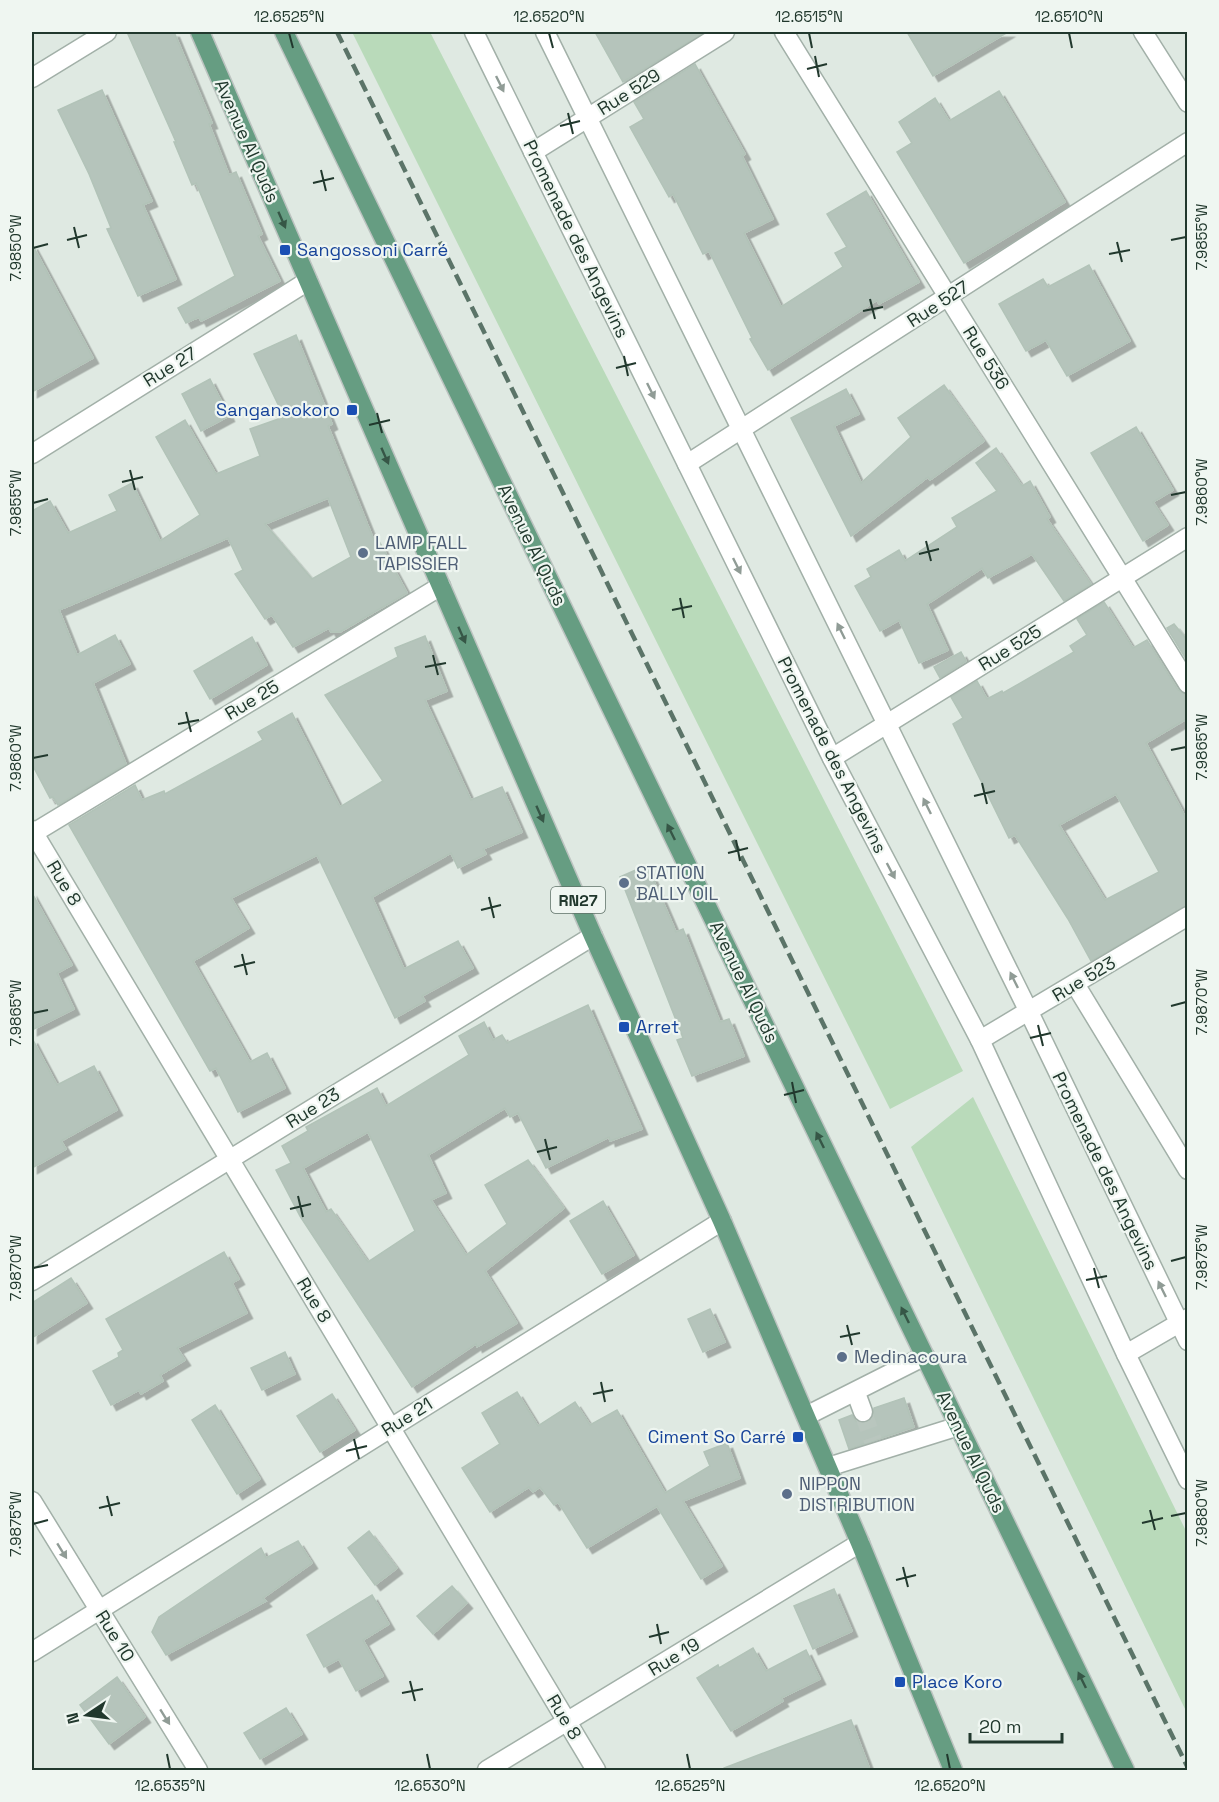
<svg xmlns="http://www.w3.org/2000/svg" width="1219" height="1802" font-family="'Space Grotesk',sans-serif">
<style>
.green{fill:#b9daba}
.building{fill:#b5c4bb;stroke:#b2c3b8;stroke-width:1.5;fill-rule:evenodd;filter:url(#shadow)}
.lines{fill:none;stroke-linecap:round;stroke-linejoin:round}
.minor-tunnel{stroke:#b9c6be;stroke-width:18;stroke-dasharray:18 9;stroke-linecap:butt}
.minor-casing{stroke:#a2b0a8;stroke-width:21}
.major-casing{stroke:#bcc3c0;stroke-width:21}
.minor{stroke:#fff;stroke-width:18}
.major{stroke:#669d82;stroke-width:18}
.rail{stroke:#5b7468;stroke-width:4.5;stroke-dasharray:12 6;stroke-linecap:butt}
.oneway{fill:#909c96}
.oneway2{fill:#365646}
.ticks{fill:none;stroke:#21382d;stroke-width:2}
.transit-dot{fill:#1a4fb4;stroke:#eff6f1;stroke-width:2}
.service-dot{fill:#5c6f8a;stroke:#eff6f1;stroke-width:2}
.labels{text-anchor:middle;stroke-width:4.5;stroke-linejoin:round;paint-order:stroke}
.shield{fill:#eff6f1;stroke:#5f7168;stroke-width:1.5}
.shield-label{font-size:16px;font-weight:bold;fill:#21382d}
.street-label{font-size:18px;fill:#21382d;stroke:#eff6f1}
.transit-label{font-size:18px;fill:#164399;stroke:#eff6f1;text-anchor:start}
.service-label{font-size:18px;fill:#4e5e75;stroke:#eff6f1;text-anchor:start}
.neatline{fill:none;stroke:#21382d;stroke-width:2}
.ticks-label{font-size:15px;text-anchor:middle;fill:#21382d}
</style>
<defs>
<filter id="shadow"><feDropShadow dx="5.5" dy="5.5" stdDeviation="0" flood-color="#0004"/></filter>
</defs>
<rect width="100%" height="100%" fill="#dfe9e2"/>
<g class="green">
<polygon points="352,32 430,32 963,1071 890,1109"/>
<polygon points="973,1097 1187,1533 1187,1713 911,1147"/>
</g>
<g class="building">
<polygon points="127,32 174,32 212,123 209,124 229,175 236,172 262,234 258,236 280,281 201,321 199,317 186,323 178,308 235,276 196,183 192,185 174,142 176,142"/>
<polygon points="595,32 705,32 623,82"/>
<polygon points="907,32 1008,32 933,76"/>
<polygon points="695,64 745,154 742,156 773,219 744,233 781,307 843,267 835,253 847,247 827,214 866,191 919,282 879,304 877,300 768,370 750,339 752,338 709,251 703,254 673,194 669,197 630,127 644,119 634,102"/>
<polygon points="102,90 152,201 143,205 176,279 138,296 107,229 111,228 89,174 58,110"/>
<polygon points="999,91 1065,202 964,263 897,152 912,143 899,122 935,98 949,121"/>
<polygon points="32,244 93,358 32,392"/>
<polygon points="1089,265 1130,341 1067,376 1046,340 1026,351 999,304 1043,279 1048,287"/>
<path d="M296,335L332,424L328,426L375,543L379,541L407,593L340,632H331L329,628L293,647L272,615L265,619L235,574L243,570L228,538L59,610L77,655L115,635L130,664L93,683L126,764L58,805L53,797L50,798L32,764V511L50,501L68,533L117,511L109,495L132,483L160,541L200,515L156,437L185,420L216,474L260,456L250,429L284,417L254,354ZM328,498L351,557L312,579L265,524Z"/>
<polygon points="210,379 229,416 201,431 182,394"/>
<polygon points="944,385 984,441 930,480 928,477 851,536 791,418 846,389 859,414 834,426 861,483 911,437 898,418"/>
<polygon points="1136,427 1173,490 1153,502 1168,525 1143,541 1091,453"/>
<polygon points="996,448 1022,486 1030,481 1050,517 1047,519 1091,584 1064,601 1032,554 988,578 982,568 927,604 948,650 919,663 899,620 880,631 855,586 871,577 867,569 899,550 905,561 957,527 952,518 997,491 976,463"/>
<path d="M1104,602L1133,648L1147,640L1178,690L1188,695V718L1146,743L1188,822V905L1091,961L1068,919L1015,835L1009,838L953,724L963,718L951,697L977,681L987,699L1002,691L1003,693L1074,652L1070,646L1087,635L1077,619ZM1116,794L1159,872L1105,900L1059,825Z"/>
<polygon points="1174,624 1188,641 1188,662 1167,628"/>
<polygon points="425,636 447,691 425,700 471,800 502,787 522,832 483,849 486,854 458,868 451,853 372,897 404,969 458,941 473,968 422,996 425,1001 395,1018 317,855 231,898 249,928 193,961 250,1062 267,1053 285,1088 238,1112 216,1068 210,1071 69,825 135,785 142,800 164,791 165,794 263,740 258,732 292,713 340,807 383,781 325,695 398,657 395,648"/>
<polygon points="252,637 267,665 210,699 194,671"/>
<polygon points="961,652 966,661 940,678 934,667"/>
<polygon points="647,865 676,932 683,929 720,1022 729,1019 744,1056 692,1076 677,1040 683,1038 620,877"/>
<polygon points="32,893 72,965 57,973 74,1009 32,1030"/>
<path d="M588,1005L642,1129L610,1141L609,1137L546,1168L518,1113L510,1117L505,1108L428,1155L446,1193L431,1200L466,1255L507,1224L485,1185L528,1160L564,1208L485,1271L517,1323L477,1347L476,1344L412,1387L300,1216L276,1170L291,1163L282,1146L308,1131L306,1127L377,1088L386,1106L469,1055L459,1036L484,1022L493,1040L502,1035L507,1043ZM368,1132L415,1231L368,1262L331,1209L326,1212L303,1168Z"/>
<polygon points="32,1038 57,1085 94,1066 117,1110 61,1141 66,1149 32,1168"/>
<polygon points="603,1201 634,1255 602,1274 570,1221"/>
<polygon points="224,1252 239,1279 232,1283 247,1313 177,1348 185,1360 160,1375 163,1381 141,1394 139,1390 111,1405 93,1371 119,1357 118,1353 123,1350 106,1319"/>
<polygon points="71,1278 87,1303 32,1338 32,1303"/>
<polygon points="710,1309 725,1342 703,1352 688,1319"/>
<polygon points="285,1352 295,1374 262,1390 251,1368"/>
<polygon points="517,1392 538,1426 575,1402 590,1425 617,1410 665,1493 710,1466 704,1452 727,1443 740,1478 683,1501 722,1566 701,1579 657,1506 587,1548 558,1502 554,1505 540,1487 533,1492 529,1487 490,1512 462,1468 500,1444 482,1413"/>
<polygon points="332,1394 355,1430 320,1452 297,1416"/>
<polygon points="904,1398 914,1427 849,1449 839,1420 852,1415 856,1421 866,1423 872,1419 874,1408"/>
<polygon points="215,1405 260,1479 237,1494 192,1420"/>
<polygon points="369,1531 397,1568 375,1585 348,1548"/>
<polygon points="298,1541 312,1563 263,1598 266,1601 166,1655 152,1632 159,1617 261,1548 266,1558"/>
<polygon points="452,1586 467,1603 433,1634 417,1616"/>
<polygon points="834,1589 852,1631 813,1649 794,1606"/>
<polygon points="372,1595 389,1624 363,1640 383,1676 356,1691 339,1659 324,1667 307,1635"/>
<polygon points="753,1648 766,1671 806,1650 820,1679 781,1698 783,1701 731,1731 697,1678 718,1665 719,1668"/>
<polygon points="117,1677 145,1717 109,1744 80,1705"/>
<polygon points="286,1708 302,1734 260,1759 244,1733"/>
<polygon points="851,1720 870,1770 724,1770 724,1768"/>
</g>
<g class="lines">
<polyline class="minor-tunnel" points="863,1412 873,1441"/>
<g class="minor-casing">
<g id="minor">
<polyline points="474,32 832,758 980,1040 1126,1354 1188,1480"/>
<polyline points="545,32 1029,1012 1188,1341"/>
<polyline points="784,32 1188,684"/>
<polyline points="1143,32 1188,103"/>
<polyline points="32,78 107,32"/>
<polyline points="533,152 725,32"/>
<polyline points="32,454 308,281"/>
<polyline points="687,464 1188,142"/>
<polyline points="832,758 1188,537"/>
<polyline points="32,830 596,1770"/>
<polyline points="32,834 441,586"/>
<polyline points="1075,984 1188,1170"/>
<polyline points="980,1040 1188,916"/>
<polyline points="32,1281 593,936"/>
<polyline points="1126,1354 1188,1318"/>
<polyline points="856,1393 863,1412"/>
<polyline points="806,1416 925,1356"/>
<polyline points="828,1467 959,1426"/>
<polyline points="32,1501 198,1770"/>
<polyline points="32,1652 722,1221"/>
<polyline points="487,1770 860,1543"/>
</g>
</g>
<g class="major-casing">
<g id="major">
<polyline points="200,32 593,936 722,1221 860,1543 953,1770"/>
<polyline points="284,32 1125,1770"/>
</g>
</g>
<use href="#minor" class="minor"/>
<use href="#major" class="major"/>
<polyline class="rail" points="337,32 1188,1768"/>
</g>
<defs><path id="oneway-solid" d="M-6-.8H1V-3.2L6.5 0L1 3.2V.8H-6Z" transform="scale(1.5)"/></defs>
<g class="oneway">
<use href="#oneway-solid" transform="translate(500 84) rotate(64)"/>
<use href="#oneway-solid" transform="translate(651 391) rotate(64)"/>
<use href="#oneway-solid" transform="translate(737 566) rotate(64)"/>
<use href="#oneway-solid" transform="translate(841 631) rotate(-116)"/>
<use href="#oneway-solid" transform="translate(927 806) rotate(-116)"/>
<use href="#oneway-solid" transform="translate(891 871) rotate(62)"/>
<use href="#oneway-solid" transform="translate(1014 980) rotate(-116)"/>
<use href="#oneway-solid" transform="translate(1162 1289) rotate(-116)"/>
<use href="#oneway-solid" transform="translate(62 1551) rotate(58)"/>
<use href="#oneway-solid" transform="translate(165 1717) rotate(58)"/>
</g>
<g class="oneway2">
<use href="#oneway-solid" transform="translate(282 220) rotate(66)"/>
<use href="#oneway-solid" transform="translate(385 456) rotate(66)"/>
<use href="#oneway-solid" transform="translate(462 635) rotate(66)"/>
<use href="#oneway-solid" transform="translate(540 814) rotate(66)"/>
<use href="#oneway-solid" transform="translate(671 832) rotate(-116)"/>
<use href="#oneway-solid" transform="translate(820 1140) rotate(-116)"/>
<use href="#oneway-solid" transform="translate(905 1315) rotate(-116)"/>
<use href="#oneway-solid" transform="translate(1082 1680) rotate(-116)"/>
</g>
<path class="ticks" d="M289,33L293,48M549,33L553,48M809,33L812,48M1069,33L1072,48M815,56L819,77M807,69L827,64M568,113L573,134M560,126L580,121M321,170L326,191M313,183L334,178M74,227L79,248M67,240L87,235M1171,240L1186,237M1117,242L1122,262M33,248L48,244M1109,254L1130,250M870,299L875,319M863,311L883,307M624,356L628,376M616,368L636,363M377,413L382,433M369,425L390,420M130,470L135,490M122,482L143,477M1171,495L1186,492M33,503L48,499M926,541L931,561M919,554L939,549M680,598L684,618M672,610L692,606M433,655L438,675M425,667L446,663M186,712L191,732M178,724L199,720M1171,750L1186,747M33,758L48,755M982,783L987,804M974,796L995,791M736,840L740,861M728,853L748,848M489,897L494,918M481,910L501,905M242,954L247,975M234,967L255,962M1171,1006L1186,1002M33,1013L48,1010M1038,1025L1043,1046M1030,1038L1051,1033M792,1082L796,1103M784,1095L804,1090M545,1139L550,1160M537,1152L557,1147M298,1196L303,1217M290,1209L311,1204M1171,1261L1186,1257M33,1268L48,1265M1094,1268L1099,1288M1086,1280L1107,1276M847,1325L852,1345M840,1337L860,1333M601,1382L605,1402M593,1394L613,1390M354,1439L359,1459M346,1451L367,1446M107,1496L112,1516M99,1508L120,1503M1150,1510L1155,1530M1171,1516L1186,1513M1142,1523L1163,1518M33,1524L48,1520M903,1567L908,1587M896,1580L916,1575M657,1624L661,1644M649,1637L669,1632M410,1681L415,1701M402,1693L423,1689M167,1754L170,1769M427,1754L430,1769M687,1754L690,1769M947,1754L950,1769"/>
<g class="transit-dot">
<rect x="279" y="244" width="12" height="12" rx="3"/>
<rect x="346" y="404" width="12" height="12" rx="3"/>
<rect x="618" y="1021" width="12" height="12" rx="3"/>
<rect x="792" y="1431" width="12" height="12" rx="3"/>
<rect x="894" y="1676" width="12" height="12" rx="3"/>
</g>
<g class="service-dot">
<circle cx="363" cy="553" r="6"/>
<circle cx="624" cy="883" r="6"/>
<circle cx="842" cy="1357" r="6"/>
<circle cx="787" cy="1494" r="6"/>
</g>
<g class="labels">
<rect class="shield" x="551" y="887" width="54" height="26" rx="4.5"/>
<g class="shield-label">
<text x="578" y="906">RN27</text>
</g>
<g class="street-label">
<text transform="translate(629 92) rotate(-32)" y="6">Rue 529</text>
<text transform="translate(247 141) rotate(66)" y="6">Avenue Al Quds</text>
<text transform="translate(576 239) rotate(64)" y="6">Promenade des Angevins</text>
<text transform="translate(938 304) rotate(-33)" y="6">Rue 527</text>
<text transform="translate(986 358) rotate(58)" y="6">Rue 536</text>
<text transform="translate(170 367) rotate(-32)" y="6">Rue 27</text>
<text transform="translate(532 545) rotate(64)" y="6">Avenue Al Quds</text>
<text transform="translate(1010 648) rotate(-32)" y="6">Rue 525</text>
<text transform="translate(252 700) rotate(-31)" y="6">Rue 25</text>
<text transform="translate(832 755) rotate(63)" y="6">Promenade des Angevins</text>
<text transform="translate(64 883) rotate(59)" y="6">Rue 8</text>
<text transform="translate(1084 979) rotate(-31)" y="6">Rue 523</text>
<text transform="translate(744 982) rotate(64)" y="6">Avenue Al Quds</text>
<text transform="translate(313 1108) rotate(-32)" y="6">Rue 23</text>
<text transform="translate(1105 1171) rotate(64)" y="6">Promenade des Angevins</text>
<text transform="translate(314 1300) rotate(59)" y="6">Rue 8</text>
<text transform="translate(407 1417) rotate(-32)" y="6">Rue 21</text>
<text transform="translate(971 1452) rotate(64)" y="6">Avenue Al Quds</text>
<text transform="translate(115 1636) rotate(58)" y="6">Rue 10</text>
<text transform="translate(674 1657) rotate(-31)" y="6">Rue 19</text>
<text transform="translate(564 1717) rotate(59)" y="6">Rue 8</text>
</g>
<g class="transit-label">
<text x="297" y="256">Sangossoni Carré</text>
<text x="340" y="416" text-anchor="end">Sangansokoro</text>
<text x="636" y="1033">Arret</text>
<text x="786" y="1443" text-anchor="end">Ciment So Carré</text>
<text x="912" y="1688">Place Koro</text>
</g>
<g class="service-label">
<text x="375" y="549">LAMP FALL<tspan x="375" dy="21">TAPISSIER</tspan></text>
<text x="636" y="879">STATION<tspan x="636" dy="21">BALLY OIL</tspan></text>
<text x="854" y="1363">Medinacoura</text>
<text x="799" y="1490">NIPPON<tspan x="799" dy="21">DISTRIBUTION</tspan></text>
</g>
</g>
<rect width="1219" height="1802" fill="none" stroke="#eff6f1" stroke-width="66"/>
<g transform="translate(87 1715) rotate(257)" stroke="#eff6f1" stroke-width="4.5" paint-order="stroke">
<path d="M0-4.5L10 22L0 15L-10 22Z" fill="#21382d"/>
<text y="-9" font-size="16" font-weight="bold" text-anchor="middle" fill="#21382d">N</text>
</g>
<path d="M970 1733v9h92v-9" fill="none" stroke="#21382d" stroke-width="3"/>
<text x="979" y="1733" font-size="18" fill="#21382d" stroke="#eff6f1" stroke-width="4.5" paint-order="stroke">20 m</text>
<rect x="33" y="33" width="1153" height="1736" class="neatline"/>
<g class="ticks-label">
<text x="289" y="22">12.6525°N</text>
<text x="549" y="22">12.6520°N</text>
<text x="809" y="22">12.6515°N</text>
<text x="1069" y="22">12.6510°N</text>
<text transform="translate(1202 237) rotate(-90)" y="5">7.9855°W</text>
<text transform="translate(16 248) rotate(-90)" y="5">7.9850°W</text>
<text transform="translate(1202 492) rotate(-90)" y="5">7.9860°W</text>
<text transform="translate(16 503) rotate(-90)" y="5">7.9855°W</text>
<text transform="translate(1202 747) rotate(-90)" y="5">7.9865°W</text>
<text transform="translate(16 758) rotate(-90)" y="5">7.9860°W</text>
<text transform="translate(1202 1002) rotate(-90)" y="5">7.9870°W</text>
<text transform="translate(16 1013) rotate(-90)" y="5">7.9865°W</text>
<text transform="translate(1202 1257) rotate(-90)" y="5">7.9875°W</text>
<text transform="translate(16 1268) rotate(-90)" y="5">7.9870°W</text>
<text transform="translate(1202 1513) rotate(-90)" y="5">7.9880°W</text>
<text transform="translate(16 1524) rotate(-90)" y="5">7.9875°W</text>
<text x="170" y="1791">12.6535°N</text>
<text x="430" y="1791">12.6530°N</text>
<text x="690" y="1791">12.6525°N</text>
<text x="950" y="1791">12.6520°N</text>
</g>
</svg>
